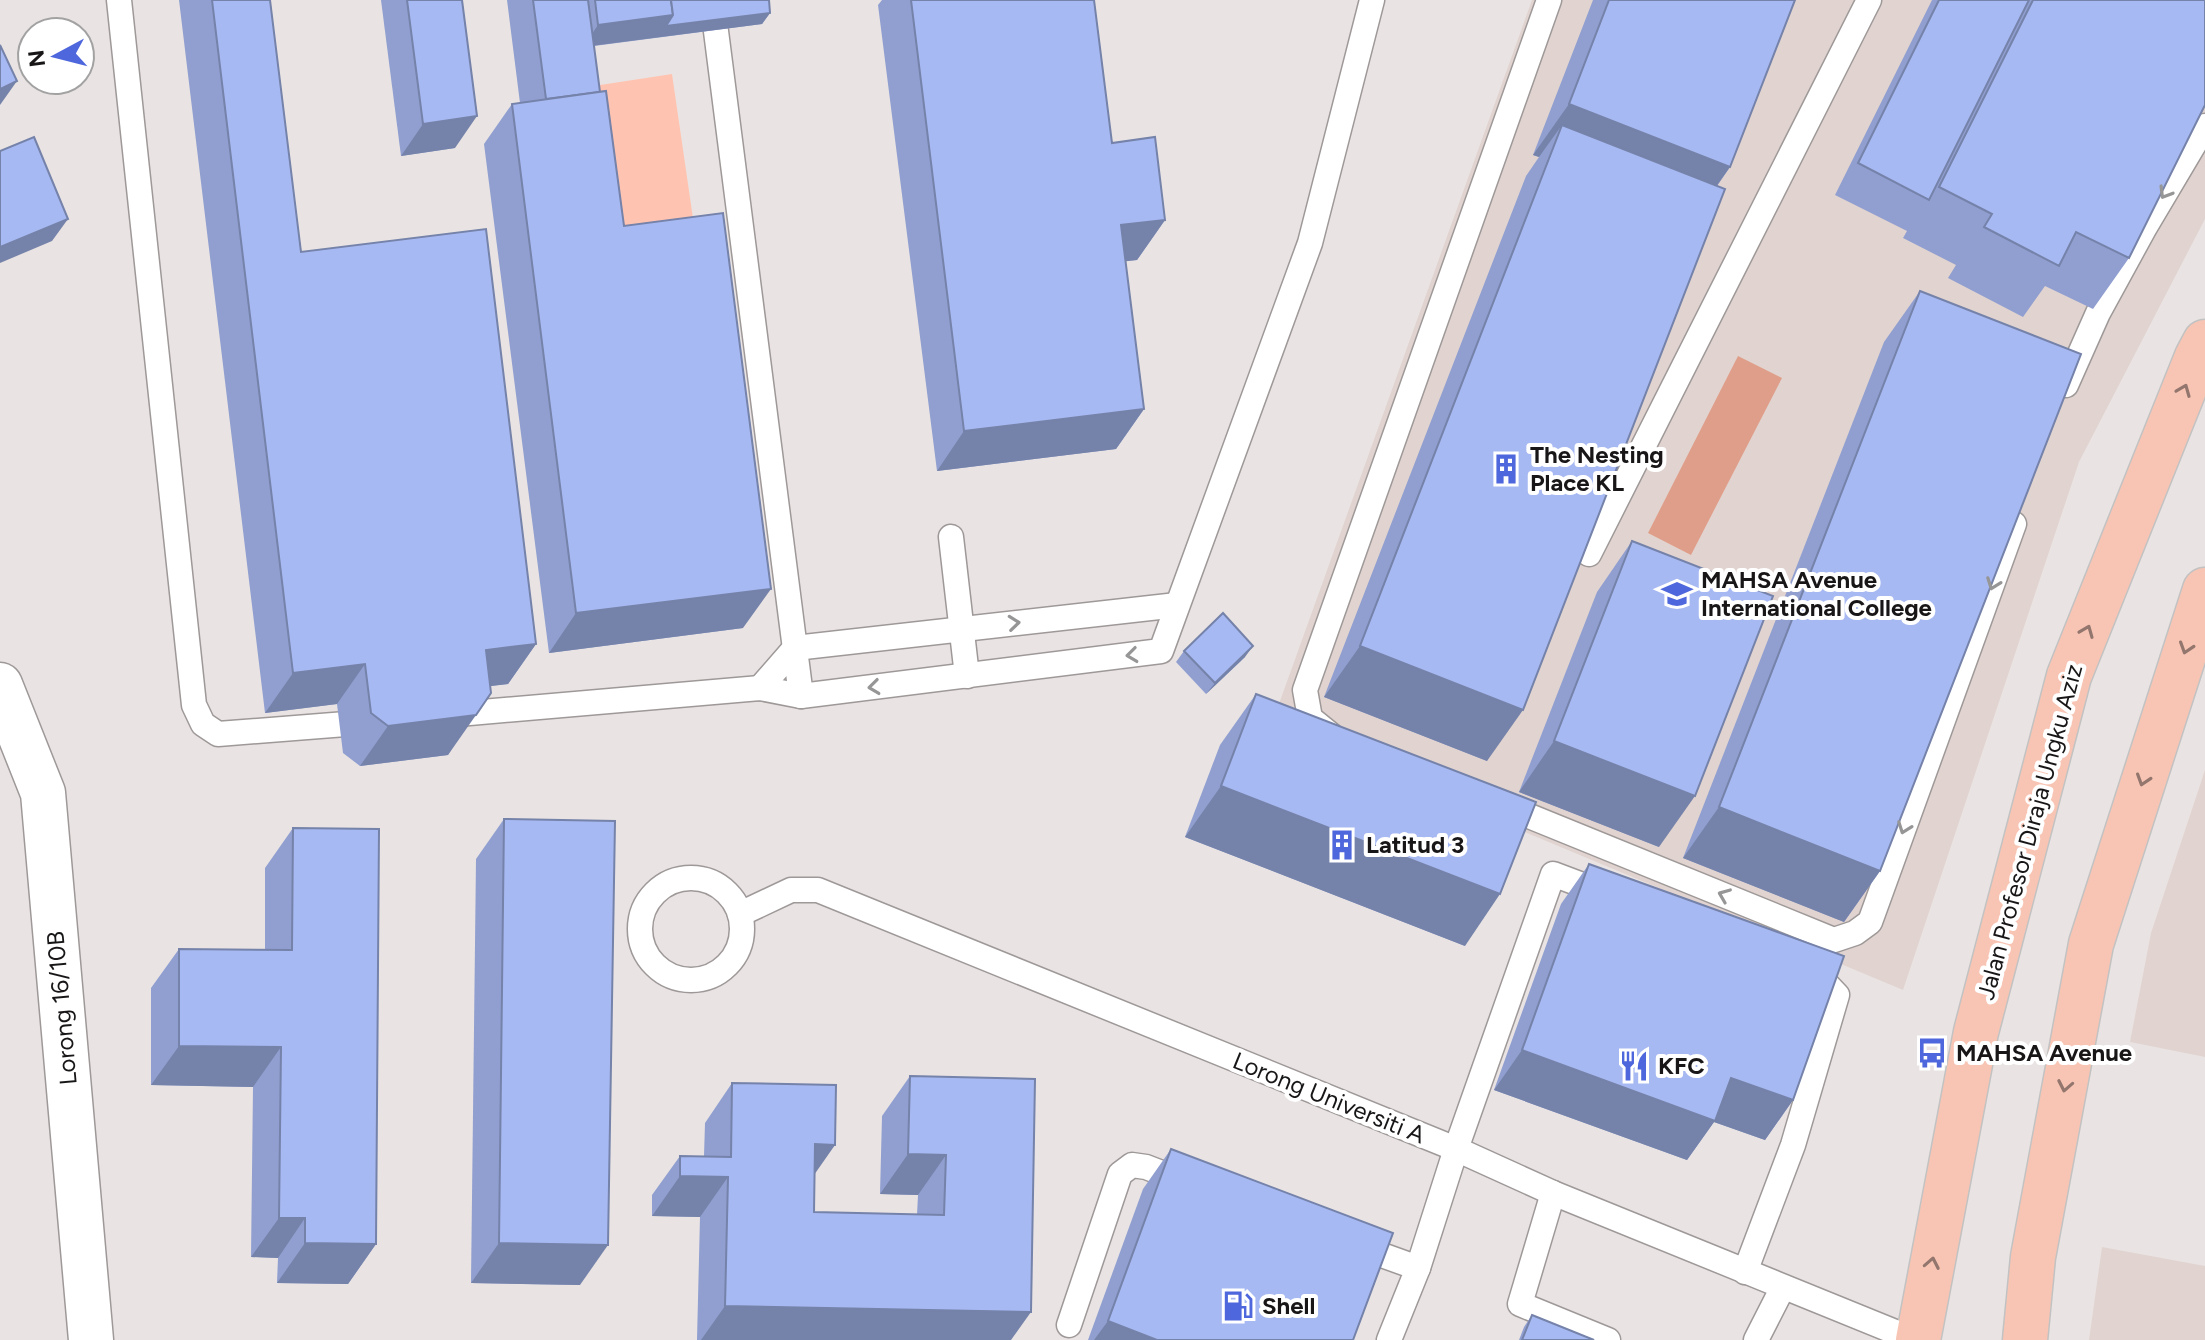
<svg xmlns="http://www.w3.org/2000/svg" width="2205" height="1340" font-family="Figtree,sans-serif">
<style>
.built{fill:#e1d4d0}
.green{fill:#ffc4b1}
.water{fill:#df9e89}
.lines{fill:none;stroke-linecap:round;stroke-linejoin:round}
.lane-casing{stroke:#9e9998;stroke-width:27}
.street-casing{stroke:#9e9998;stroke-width:47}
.primary-casing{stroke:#c3c2c2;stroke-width:47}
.lane{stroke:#fff;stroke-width:24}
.street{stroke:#fff;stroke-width:44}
.primary{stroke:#f8c5b4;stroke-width:44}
.wall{fill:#909fd0}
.shaded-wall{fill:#7582a9}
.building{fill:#a7b9f2;stroke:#7582a9;stroke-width:2}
.oneway{stroke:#979696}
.oneway2{stroke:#93766d}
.labels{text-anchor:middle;stroke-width:8;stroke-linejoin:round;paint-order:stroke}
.poi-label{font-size:24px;font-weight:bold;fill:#181616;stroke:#fff;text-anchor:start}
.street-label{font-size:24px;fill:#181616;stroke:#fff}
</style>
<rect width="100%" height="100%" fill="#e9e4e3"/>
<g class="built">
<polygon points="1532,0 2205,0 2205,219 2079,462 1903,990 1271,726"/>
<polygon points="2205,770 2205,1057 2130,1042 2151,933"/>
<polygon points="2102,1247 2205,1266 2205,1340 2089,1340"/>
</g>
<polygon class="green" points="672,74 694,225 609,237 587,87"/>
<polygon class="water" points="1738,356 1782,378 1691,555 1648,533"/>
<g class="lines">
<g class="lane-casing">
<g id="lane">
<polyline points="119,0 194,705 203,724 218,734 371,722"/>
<polyline points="712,0 801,696"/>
<polyline points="2066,385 2098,313 2145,227 2205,126"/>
<polyline points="951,537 967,676"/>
<polyline points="1589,554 1869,0"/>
<polyline points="760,688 795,648 1177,605"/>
<polyline points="447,715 760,688 801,696 1161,651 1310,243 1372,0"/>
<polyline points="1331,735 1310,718 1305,690 1549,0"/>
<polyline points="1502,805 1834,940 1855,933 1870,922 2014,524"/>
<circle cx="691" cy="929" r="51"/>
<polyline points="740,914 791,890 818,890 1456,1149 1553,1193 1915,1340"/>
<polyline points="1553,1193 1520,1304 1608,1340"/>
<polyline points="1354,1245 1418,1268 1389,1340"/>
<polyline points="1418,1268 1456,1149 1553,874 1606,894"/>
<polyline points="1745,1272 1793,1145 1837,995 1818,975 1808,972"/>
<polyline points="1069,1325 1120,1174 1132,1165 1146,1167 1185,1182"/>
<polyline points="1756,1340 1783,1287"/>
</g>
</g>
<g class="street-casing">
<polyline id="street" points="0,685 43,793 91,1340"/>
</g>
<g class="primary-casing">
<g id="primary">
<polyline points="1918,1340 1976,1032 2069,676 2197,357 2205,342"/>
<polyline points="2025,1340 2033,1257 2091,944 2205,590"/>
</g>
</g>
<use href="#lane" class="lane"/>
<use href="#street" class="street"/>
<use href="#primary" class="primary"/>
</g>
<g class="wall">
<polygon points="179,0 270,0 301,252 536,644 508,684 490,686 448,755 360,766 343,753 337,704 265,713"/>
<polygon points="381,0 462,0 455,148 401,156"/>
<polygon points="507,0 769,0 770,13 762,24 594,46 600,92 624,226 743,628 549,653 484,144 512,104 520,103"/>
<polygon points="882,0 1094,0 1112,143 1165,220 1137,260 1125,261 1144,409 1116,449 937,471 878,5"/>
<polygon points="1593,0 1795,0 1730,167 1717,186 1487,761 1324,697 1526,176 1539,157 1533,155"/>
<polygon points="1932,0 2205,0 2129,258 2093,309 2045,286 2023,317 1948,278 1956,265 1903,238 1907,231 1835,195"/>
<polygon points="1920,291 1880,871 1844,922 1683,858 1884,342"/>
<polygon points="1632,541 1659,847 1519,792 1597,592"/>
<polygon points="1184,651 1245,657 1206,694 1176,662"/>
<polygon points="1256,694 1465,946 1185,837 1220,745"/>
<polygon points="504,819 580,1285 471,1283 476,859"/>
<polygon points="293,828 376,1244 348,1284 277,1283 278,1258 251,1257 253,1087 151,1085 151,988 179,949 265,950 265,868"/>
<polygon points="1589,864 1793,1100 1765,1140 1714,1122 1687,1160 1494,1090 1561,904"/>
<polygon points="910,1076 1035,1079 1011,1340 697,1340 700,1217 652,1216 652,1195 680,1156 704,1156 705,1123 732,1083 814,1175 814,1212 917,1215 918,1195 880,1194 882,1116"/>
<polygon points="1171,1149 1353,1340 1088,1340 1143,1189"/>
<polygon points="1532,1315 1594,1340 1519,1340 1524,1327"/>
</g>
<g class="shaded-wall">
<polygon points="770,13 762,24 583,47 598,25 673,15"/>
<polygon points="17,81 0,105 0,89"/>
<polygon points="1569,104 1730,167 1694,218 1562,125 1539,157 1533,155"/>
<polygon points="477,116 455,148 401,156 423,124"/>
<polygon points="68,219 52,241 0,263 0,247"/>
<polygon points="1165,220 1137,260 1093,265 1121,225"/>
<polygon points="1144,409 1116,449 937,471 964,431"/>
<polygon points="771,589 743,628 549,653 576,613"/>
<polygon points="536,644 508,684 458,690 486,650"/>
<polygon points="1253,646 1245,657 1206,694 1215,683"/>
<polygon points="1360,646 1523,710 1487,761 1324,697"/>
<polygon points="365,664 337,704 265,713 293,673"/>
<polygon points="476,715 448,755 360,766 388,726"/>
<polygon points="1554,741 1695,796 1659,847 1519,792"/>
<polygon points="1221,786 1500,894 1465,946 1185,837"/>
<polygon points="1719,807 1880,871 1844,922 1683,858"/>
<polygon points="179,1046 281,1047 253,1087 151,1085"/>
<polygon points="1522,1050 1731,1078 1793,1100 1765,1140 1714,1122 1687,1160 1494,1090"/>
<polygon points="815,1144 835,1145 807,1185"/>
<polygon points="908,1154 946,1155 918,1195 880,1194"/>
<polygon points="680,1176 728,1177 700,1217 652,1216"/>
<polygon points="279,1218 305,1218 278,1258 251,1257"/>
<polygon points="305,1243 376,1244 348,1284 277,1283"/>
<polygon points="499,1243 608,1245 580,1285 471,1283"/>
<polygon points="725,1306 1031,1312 1011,1340 701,1340"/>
<polygon points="1108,1321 1157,1340 1094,1340"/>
</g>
<g class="building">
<polygon points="212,0 270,0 301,252 486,229 536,644 486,650 491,693 476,715 388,726 371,713 365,664 293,673"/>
<polygon points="407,0 462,0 477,116 423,124"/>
<polygon points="533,0 588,0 600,92 546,99"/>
<polygon points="595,0 671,0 673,15 598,25"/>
<polygon points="671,0 769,0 770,13 666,26 673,15"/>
<polygon points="911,0 1094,0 1112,143 1155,137 1165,220 1121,225 1144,409 964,431"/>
<polygon points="1609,0 1795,0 1730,167 1569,104"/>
<polygon points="1939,0 2029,0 1929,200 1858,163"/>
<polygon points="2033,0 2205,0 2205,105 2129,258 2076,232 2059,266 1984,227 1992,214 1939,187"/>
<polygon points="0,45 17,81 0,89"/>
<polygon points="606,91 624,226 723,213 771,589 576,613 512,104"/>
<polygon points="1562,125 1725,189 1523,710 1360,646"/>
<polygon points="34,137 68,219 0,247 0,151"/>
<polygon points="1920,291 2081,354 1880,871 1719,807"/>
<polygon points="1632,541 1773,596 1695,796 1554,741"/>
<polygon points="1223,613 1253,646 1215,683 1184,651"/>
<polygon points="1256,694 1536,802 1500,894 1221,786"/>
<polygon points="504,819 615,821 608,1245 499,1243"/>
<polygon points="293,828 379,829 376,1244 305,1243 305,1218 279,1218 281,1047 179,1046 179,949 292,950"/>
<polygon points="1589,864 1844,956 1793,1100 1731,1078 1715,1121 1522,1050"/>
<polygon points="910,1076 1035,1079 1031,1312 725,1306 728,1177 680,1176 680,1156 731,1157 732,1083 836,1085 835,1145 815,1144 814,1212 944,1215 946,1155 908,1154"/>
<polygon points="1171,1149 1393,1233 1353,1340 1157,1340 1108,1321"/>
<polygon points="1532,1315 1594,1340 1522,1340"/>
</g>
<defs><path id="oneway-chevron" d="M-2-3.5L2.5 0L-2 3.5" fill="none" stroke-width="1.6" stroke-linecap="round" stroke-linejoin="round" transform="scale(2)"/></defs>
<g class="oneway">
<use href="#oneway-chevron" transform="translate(2165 193) rotate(121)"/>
<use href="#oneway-chevron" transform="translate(1993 584) rotate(110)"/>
<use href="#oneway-chevron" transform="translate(1014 623) rotate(-6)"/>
<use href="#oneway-chevron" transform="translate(1132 655) rotate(173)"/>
<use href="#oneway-chevron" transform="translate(874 687) rotate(173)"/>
<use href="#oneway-chevron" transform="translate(1904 828) rotate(110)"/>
<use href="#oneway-chevron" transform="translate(1724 895) rotate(-158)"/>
</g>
<g class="oneway2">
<use href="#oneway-chevron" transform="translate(2184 390) rotate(-68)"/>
<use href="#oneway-chevron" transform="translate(2087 631) rotate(-68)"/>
<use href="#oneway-chevron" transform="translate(2186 648) rotate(108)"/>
<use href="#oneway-chevron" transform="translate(2143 780) rotate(108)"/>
<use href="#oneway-chevron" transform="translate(2065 1086) rotate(101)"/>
<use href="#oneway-chevron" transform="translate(1932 1263) rotate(-79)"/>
</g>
<defs>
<g id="building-bare" transform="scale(2.4)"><path d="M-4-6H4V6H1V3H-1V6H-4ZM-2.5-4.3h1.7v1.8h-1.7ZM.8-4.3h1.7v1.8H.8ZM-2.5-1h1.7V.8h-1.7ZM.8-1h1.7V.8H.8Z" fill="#4f67dc" stroke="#fff" stroke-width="2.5" paint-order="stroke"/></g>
<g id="university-bare" transform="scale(2.4)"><path d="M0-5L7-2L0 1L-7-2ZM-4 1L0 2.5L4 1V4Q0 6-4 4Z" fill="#4f67dc" stroke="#fff" stroke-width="2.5" paint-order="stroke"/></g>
<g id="bus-bare" transform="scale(2.4)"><path d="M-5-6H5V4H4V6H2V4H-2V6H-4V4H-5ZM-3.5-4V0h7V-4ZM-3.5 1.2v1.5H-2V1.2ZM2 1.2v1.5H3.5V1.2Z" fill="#4f67dc" stroke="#fff" stroke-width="2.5" paint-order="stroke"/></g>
<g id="restaurant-bare" transform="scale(2.4)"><path d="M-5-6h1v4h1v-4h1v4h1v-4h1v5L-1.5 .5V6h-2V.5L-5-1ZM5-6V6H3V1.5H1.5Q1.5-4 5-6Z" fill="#4f67dc" stroke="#fff" stroke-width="2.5" paint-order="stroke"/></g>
<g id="fuel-bare" transform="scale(2.4)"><path d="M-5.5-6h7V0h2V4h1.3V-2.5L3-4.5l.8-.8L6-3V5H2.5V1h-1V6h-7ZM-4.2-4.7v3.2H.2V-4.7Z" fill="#4f67dc" stroke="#fff" stroke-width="2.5" paint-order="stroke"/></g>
</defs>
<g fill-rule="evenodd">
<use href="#building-bare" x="1506" y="469"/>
<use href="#university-bare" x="1677" y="594"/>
<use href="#building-bare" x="1342" y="845"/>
<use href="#bus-bare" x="1932" y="1053"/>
<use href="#restaurant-bare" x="1634" y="1066"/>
<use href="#fuel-bare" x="1238" y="1306"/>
</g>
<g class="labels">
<g class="poi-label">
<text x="1530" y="463">The Nesting<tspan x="1530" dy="28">Place KL</tspan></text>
<text x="1701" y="588">MAHSA Avenue<tspan x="1701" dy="28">International College</tspan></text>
<text x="1366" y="853">Latitud 3</text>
<text x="1956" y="1061">MAHSA Avenue</text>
<text x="1658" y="1074">KFC</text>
<text x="1262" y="1314">Shell</text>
</g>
<g class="street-label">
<text transform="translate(2030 832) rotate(-75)" y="8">Jalan Profesor Diraja Ungku Aziz</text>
<text transform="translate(62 1008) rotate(-95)" y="8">Lorong 16/10B</text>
<text transform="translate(1329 1098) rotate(22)" y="8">Lorong Universiti A</text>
</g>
</g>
<g transform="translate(56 56) rotate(263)"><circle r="38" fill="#ffffff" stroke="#a3a2a2" stroke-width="2"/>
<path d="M0-6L14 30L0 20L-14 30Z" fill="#4f67dc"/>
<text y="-12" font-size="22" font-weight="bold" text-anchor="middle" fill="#181616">N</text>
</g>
</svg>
